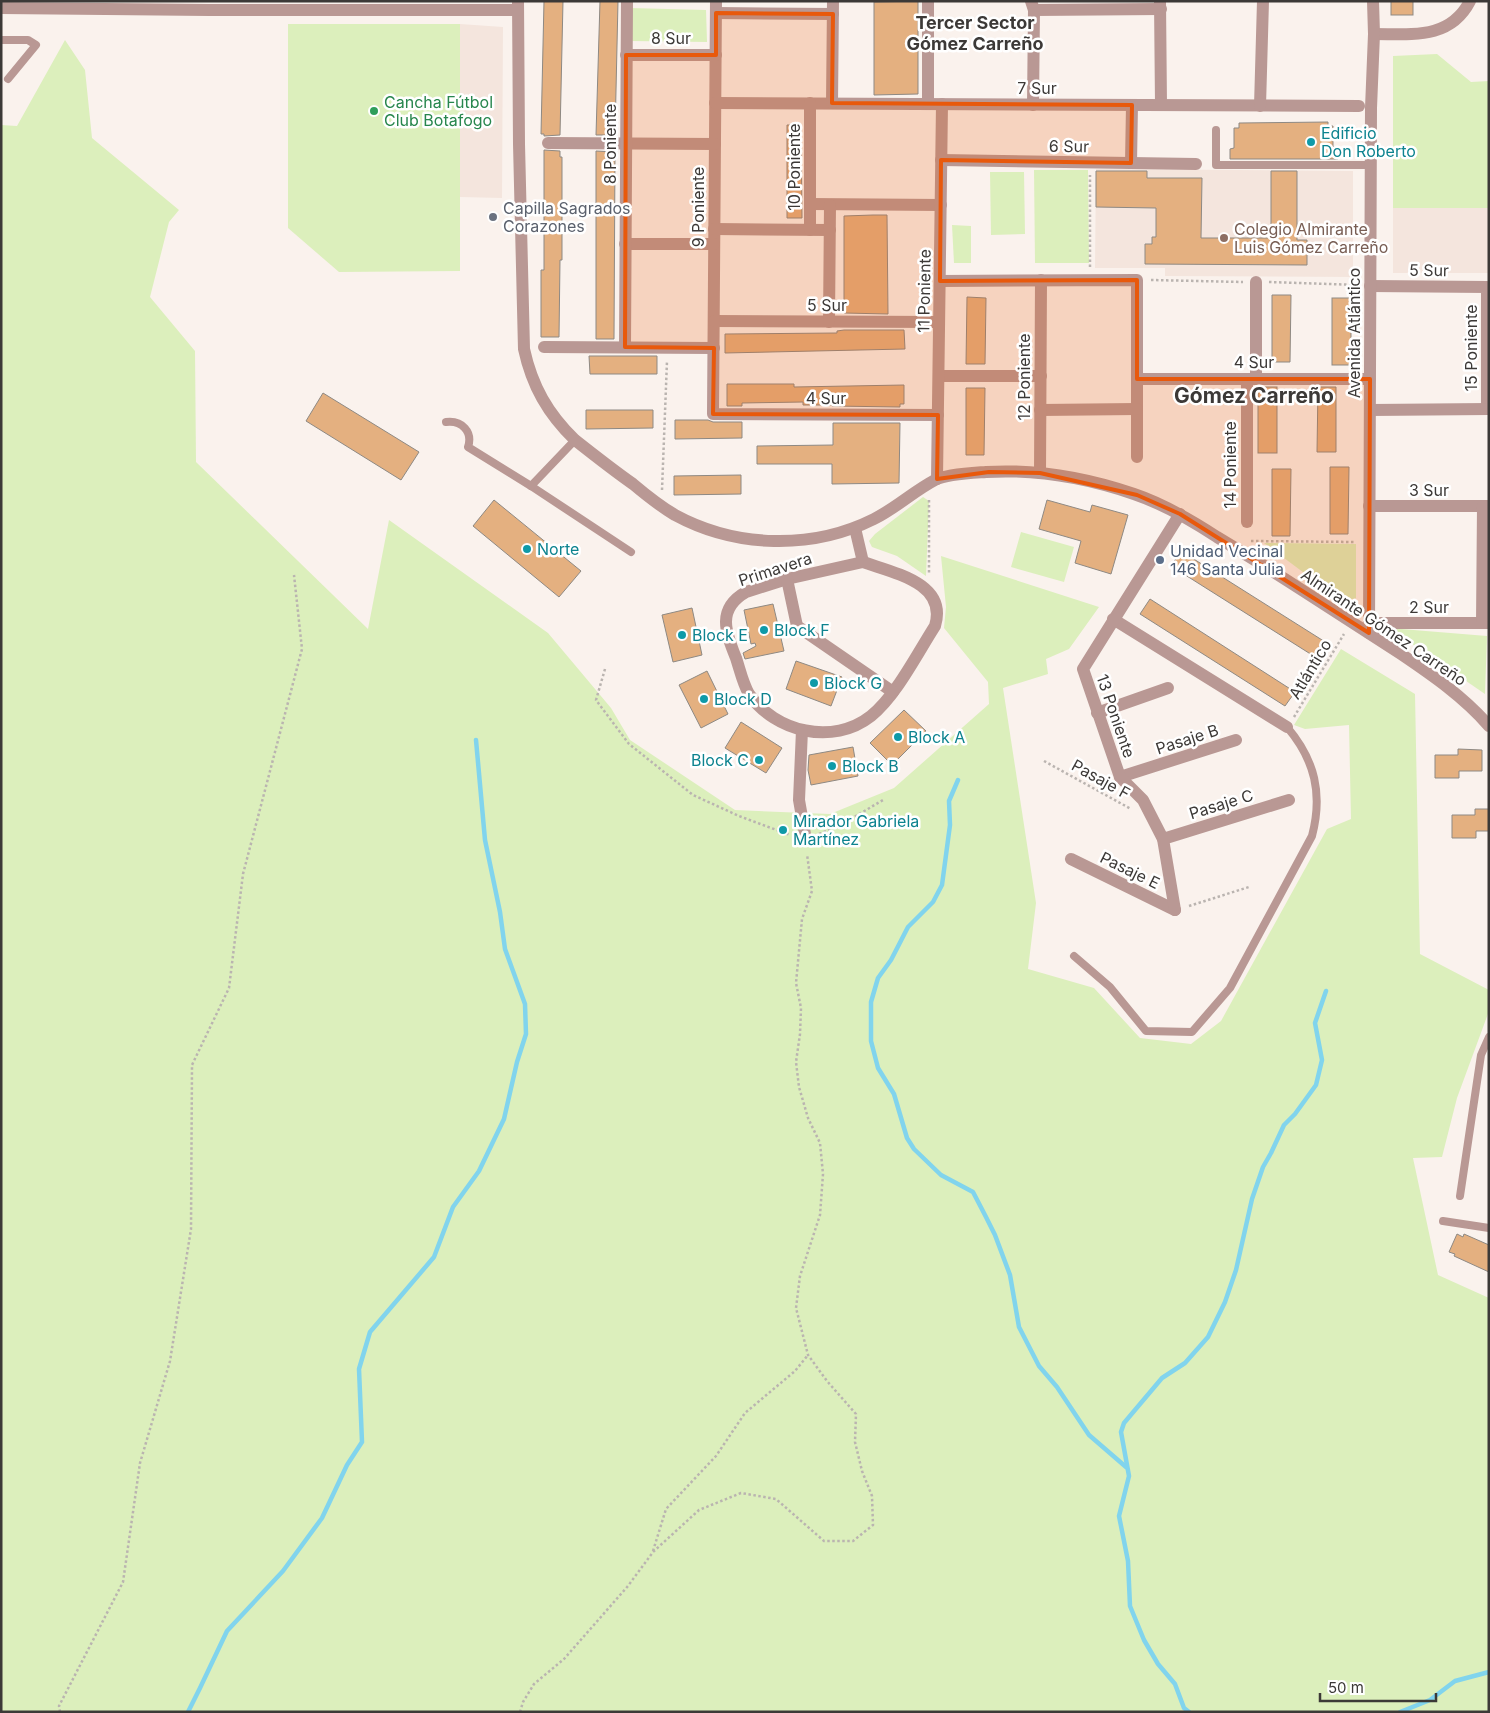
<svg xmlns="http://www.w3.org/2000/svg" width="1490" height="1713" font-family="Inter,sans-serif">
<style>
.built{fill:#f4e5dd}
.green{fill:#dcefbc}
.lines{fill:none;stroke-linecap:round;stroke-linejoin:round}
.stream{stroke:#81d4ed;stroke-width:4.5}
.building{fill:#e4b080;stroke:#8e8983}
.path{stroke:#bab4b0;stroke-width:2.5;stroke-dasharray:2.5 2.5;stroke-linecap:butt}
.service{stroke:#b99894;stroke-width:8}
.minor{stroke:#b99894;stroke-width:12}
.tertiary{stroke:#b99894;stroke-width:12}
.marked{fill:#e8590c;fill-opacity:0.2;stroke:#e8590c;stroke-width:4;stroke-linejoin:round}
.leisure-dot{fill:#2e9e5b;stroke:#fff;stroke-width:2}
.culture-dot{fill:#0f9aa8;stroke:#fff;stroke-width:2}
.worship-dot{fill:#6b7280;stroke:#fff;stroke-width:2}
.education-dot{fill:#8d6e63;stroke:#fff;stroke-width:2}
.service-dot{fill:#5c6f8a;stroke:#fff;stroke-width:2}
.labels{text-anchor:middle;stroke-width:5;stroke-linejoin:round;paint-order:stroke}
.street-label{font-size:16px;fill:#3c3937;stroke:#fff}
.leisure-label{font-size:16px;fill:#27864d;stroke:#fff;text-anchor:start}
.culture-label{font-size:16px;fill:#0d838f;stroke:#fff;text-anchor:start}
.worship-label{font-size:16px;fill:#5b616d;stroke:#fff;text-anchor:start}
.education-label{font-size:16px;fill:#785e54;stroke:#fff;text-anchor:start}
.service-label{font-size:16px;fill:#4e5e75;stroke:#fff;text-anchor:start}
.neighbourhood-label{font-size:18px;font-weight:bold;fill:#3c3937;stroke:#fff}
.district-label{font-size:21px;font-weight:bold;fill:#3c3937;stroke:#fff}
</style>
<rect width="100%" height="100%" fill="#faf2ed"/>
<g class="built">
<polygon points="460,24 503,27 502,198 460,197"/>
<polygon points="1096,169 1353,171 1353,277 1165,276 1165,268 1095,268"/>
<rect x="1393" y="208" width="96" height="65"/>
</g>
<g class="green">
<polygon points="630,8 706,10 707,42 631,41"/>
<polygon points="288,24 460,24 460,271 339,272 288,228"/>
<polygon points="65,40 85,70 92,138 179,210 169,222 150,297 195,351 196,462 368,629 389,520 548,633 611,708 630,740 735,810 830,814 894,788 989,704 988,682 944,628 946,607 941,556 1099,607 1069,649 1046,659 1048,674 1003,688 1036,903 1028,969 1094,988 1140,1038 1191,1044 1221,1021 1327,829 1351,819 1349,725 1305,729 1294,725 1341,649 1415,694 1420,954 1489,990 1489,1011 1457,1098 1442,1157 1413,1158 1438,1275 1489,1298 1489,1712 1,1712 1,125 17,126"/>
<polygon points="1437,54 1471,82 1489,81 1489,208 1393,208 1393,56"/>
<polygon points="1034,170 1088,170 1089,263 1035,263"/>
<polygon points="990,172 1024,172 1025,234 991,235"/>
<polygon points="952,225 971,226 971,263 954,263"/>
<polygon points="923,497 929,501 926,576 897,556 872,547 869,541 875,534"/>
<polygon points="1021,532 1074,547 1064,582 1011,567"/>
<polygon points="1264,543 1356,544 1356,598 1343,602"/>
<polygon points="1389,628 1487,636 1485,694"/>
</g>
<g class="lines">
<g class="stream">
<polyline points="958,780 949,801 950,825 942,885 933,902 908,927 891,960 878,978 871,1002 871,1041 878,1068 894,1094 907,1138 914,1149 941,1175 973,1192 986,1217 995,1235 1010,1275 1019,1327 1039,1366 1057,1387 1089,1435 1126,1467"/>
<polyline points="188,1712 200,1688 227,1631 283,1571 322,1518 347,1465 362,1442 359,1369 370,1332 434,1257 453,1207 479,1171 504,1119 517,1062 526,1034 525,1004 505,949 500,912 485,840 476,740"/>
<polyline points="1189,1712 1184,1708 1175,1684 1158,1664 1144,1640 1130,1606 1128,1561 1119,1516 1129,1476 1121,1432 1124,1423 1162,1378 1185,1363 1208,1337 1225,1302 1236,1270 1252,1199 1263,1167 1271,1153 1284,1125 1295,1114 1316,1085 1322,1060 1315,1023 1326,991"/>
<polyline points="1400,1712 1430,1700 1455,1681 1489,1672"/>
</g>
</g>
<g class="building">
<polygon points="544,1 563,1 560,135 544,136 544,134 541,134"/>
<polygon points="600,1 618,1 615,135 596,135"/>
<polygon points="918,1 918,94 874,95 874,2"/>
<rect x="1391" y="1" width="22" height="14"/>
<polygon points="1328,122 1328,126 1333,126 1333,147 1338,147 1338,159 1230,159 1230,149 1234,148 1234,128 1239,128 1239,123"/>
<polygon points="787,125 801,125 802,218 787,218"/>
<polygon points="544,150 560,151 560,157 562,157 562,260 560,260 559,337 541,337 541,270 544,270"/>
<polygon points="596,151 615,152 614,339 596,339"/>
<polygon points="1096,171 1147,171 1147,178 1202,178 1201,238 1271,238 1271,171 1297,171 1297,240 1307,240 1307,265 1145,264 1145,244 1152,244 1152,237 1156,237 1156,208 1096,207"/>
<polygon points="873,215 887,215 888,314 844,313 844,216"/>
<polygon points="1272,295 1291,295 1290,362 1272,362"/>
<polygon points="967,297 986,298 985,364 966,364"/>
<rect x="1332" y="298" width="19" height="67"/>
<polygon points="844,330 904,330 905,349 725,353 725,334 837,333 837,331"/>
<polygon points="589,356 657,356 657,374 590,374"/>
<polygon points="727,384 794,384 794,387 904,385 904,404 900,404 900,407 832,406 832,405 803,405 803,402 742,403 742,406 727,406"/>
<rect x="1258" y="387" width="19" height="66"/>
<polygon points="1318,387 1336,387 1336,452 1317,452"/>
<polygon points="966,388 985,388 984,455 966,455"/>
<polygon points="323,393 419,452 401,480 306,421"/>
<polygon points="586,410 653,410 653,428 586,429"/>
<polygon points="675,420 708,420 713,422 742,422 742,438 675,439"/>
<polygon points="833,423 900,423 899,483 832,484 832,464 757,464 757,446 833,445"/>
<polygon points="1330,467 1349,467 1348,534 1330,534"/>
<polygon points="1272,469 1291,469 1290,536 1272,536"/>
<polygon points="741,475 741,494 674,495 674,476"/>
<polygon points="494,500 581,571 559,597 473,526"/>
<polygon points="1047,500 1090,512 1092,505 1128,515 1111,574 1075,563 1081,541 1039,529"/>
<polygon points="1181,551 1330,645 1320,660 1171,566"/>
<polygon points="1150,599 1295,692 1285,706 1140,614"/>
<polygon points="773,604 784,651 745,659 743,653 756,646 755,643 751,644 744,610"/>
<polygon points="692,608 702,655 673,662 662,615"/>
<polygon points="796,661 842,677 831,706 786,689"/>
<polygon points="707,671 728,714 701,728 679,685"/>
<polygon points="904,710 926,731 892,765 870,743"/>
<polygon points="741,722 782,748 766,773 725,748"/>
<polygon points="853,747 858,776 811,785 808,770 809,755"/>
<polygon points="1458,749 1482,750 1482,771 1459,771 1459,778 1435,778 1435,755 1458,755"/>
<polygon points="1475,809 1489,809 1489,831 1476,831 1476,838 1452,838 1452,815 1475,815"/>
<polygon points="1457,1234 1463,1237 1464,1234 1489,1245 1489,1272 1454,1256 1455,1254 1449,1252"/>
</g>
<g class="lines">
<g class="path">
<polyline points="1090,267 1090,175"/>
<polyline points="1151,280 1243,282"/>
<polyline points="1269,282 1358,285"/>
<polyline points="662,490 667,361"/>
<polyline points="929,500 929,575"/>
<polyline points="1251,541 1355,542"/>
<polyline points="605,669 596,700 629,744 693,795 739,816 790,835"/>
<polyline points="1294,717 1344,634"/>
<polyline points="1044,761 1131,809"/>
<polyline points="819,834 839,826 883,800"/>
<polyline points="1189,906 1249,887"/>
<polyline points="653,1551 666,1509 716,1456 745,1413 795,1371 808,1355"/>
<polyline points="60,1712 59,1706 123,1582 140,1463 170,1361 191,1229 192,1065 229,988 243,874 302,649 294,575"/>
<polyline points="520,1712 523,1702 534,1684 564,1659 628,1586 653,1552 699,1510 741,1493 776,1499 824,1541 853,1541 873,1525 872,1496 862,1471 855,1442 856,1414 827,1381 808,1355 796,1308 800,1276 820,1215 823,1174 820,1143 808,1118 799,1087 796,1062 800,1034 801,1008 796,983 802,919 812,891 807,854"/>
</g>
<g class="service">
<polyline points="1,40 28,40 36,45 8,79"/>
<polyline points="1216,130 1216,165 1371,165"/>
<path d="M446,422C462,420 473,432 468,447L531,486L631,552"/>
<polyline points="531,486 575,440"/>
<path d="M1074,956L1110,987L1146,1031L1192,1032L1230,988L1312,836C1323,794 1315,760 1287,727"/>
<polyline points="1460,1196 1481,1055 1489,1037"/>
<polyline points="1443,1221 1489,1228"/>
</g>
<g class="minor">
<polyline points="716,1 713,414 938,415"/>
<polyline points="1031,1 1034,10 1033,105"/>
<polyline points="1160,1 1161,105"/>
<polyline points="1034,10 1161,9"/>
<polyline points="716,13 833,14"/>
<path d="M1374,34C1411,34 1450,40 1470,1"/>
<polyline points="626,55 716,55"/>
<polyline points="715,103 1359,106"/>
<polyline points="832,103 833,1"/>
<polyline points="928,104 928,1"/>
<polyline points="1260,106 1263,1"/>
<polyline points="548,143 715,144"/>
<polyline points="941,160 1196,164"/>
<polyline points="1131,163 1132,105"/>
<polyline points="810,204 941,205"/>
<polyline points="714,229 830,230"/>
<polyline points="810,230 810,103"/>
<polyline points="625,244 714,244"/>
<polyline points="940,281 1137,280 1137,457"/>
<polyline points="1370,286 1487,287 1487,409"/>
<polyline points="714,321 939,322"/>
<polyline points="829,322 830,205"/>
<polyline points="544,347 714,348"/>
<polyline points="625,347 627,1"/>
<polyline points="939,376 1041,376"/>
<polyline points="1137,379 1370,379"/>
<polyline points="1247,379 1247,522"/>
<polyline points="1256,379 1256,282"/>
<polyline points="1040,410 1137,409"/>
<polyline points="1370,410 1489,409"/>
<polyline points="1040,473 1041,280"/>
<polyline points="937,479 942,104"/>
<polyline points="1369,506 1489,506"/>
<polyline points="855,528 863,562"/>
<path d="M863,562C894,573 948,583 935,626C917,654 896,696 871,716C833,746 775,732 749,694C743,684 740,670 736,658C726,633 716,609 746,592L787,579Z"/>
<polyline points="787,579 797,626 893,692"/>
<polyline points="1113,619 1287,727"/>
<polyline points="1369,623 1489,623"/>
<polyline points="1482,623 1483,506"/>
<polyline points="1097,713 1168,688"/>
<polyline points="802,730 799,800 806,840"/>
<polyline points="1120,777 1236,740"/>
<polyline points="1163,839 1289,800"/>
<polyline points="1071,859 1175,910"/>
<polyline points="1175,910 1163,839 1143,800 1120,777 1083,669 1180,514"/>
</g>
<g class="tertiary">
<path d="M518,1L519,144L524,349C532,386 548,414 575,440C594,455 613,470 633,484C646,495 660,506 675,515C736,548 812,550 874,519C896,508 914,491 935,480C947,474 972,473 986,472C1036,469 1087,478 1134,494C1164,504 1191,520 1217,537C1247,555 1276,573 1305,592C1337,613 1369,633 1401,654C1432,675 1464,697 1489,726"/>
<polyline points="1,8 209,10 518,10"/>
<polyline points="1369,633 1371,108 1374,34 1373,1"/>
</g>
</g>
<path class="marked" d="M716,13L833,14L832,103L1132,105L1131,163L941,160L940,281L1137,280V379H1370L1369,633L1180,514L1137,495L1040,473L989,472L937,479L938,415L713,414L714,348L625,347L626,55H716Z"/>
<circle class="leisure-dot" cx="374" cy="111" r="5"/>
<g class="culture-dot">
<circle cx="1311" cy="142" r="5"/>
<circle cx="527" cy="549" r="5"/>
<circle cx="764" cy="630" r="5"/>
<circle cx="682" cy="635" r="5"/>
<circle cx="814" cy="683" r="5"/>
<circle cx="704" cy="699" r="5"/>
<circle cx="898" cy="737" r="5"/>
<circle cx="759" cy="760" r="5"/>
<circle cx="832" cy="766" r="5"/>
<circle cx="783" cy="830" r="5"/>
</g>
<circle class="worship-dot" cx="493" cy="217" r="5"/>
<circle class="education-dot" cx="1224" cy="238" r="5"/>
<circle class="service-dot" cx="1160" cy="560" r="5"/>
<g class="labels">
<g class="street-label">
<text x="671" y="44">8 Sur</text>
<text x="1037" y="94">7 Sur</text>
<text transform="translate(610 144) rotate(-90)" y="6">8 Poniente</text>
<text transform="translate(1069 146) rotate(1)" y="6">6 Sur</text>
<text transform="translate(794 167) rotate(-90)" y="6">10 Poniente</text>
<text transform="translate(698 207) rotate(-90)" y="6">9 Poniente</text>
<text transform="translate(1429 270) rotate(1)" y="6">5 Sur</text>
<text transform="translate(924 291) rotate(-89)" y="6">11 Poniente</text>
<text x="827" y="311">5 Sur</text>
<text transform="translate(1354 333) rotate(-90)" y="6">Avenida Atlántico</text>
<text transform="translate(1471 348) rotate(-90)" y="6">15 Poniente</text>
<text x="1254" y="368">4 Sur</text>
<text transform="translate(1024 377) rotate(-90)" y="6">12 Poniente</text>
<text x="826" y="404">4 Sur</text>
<text transform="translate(1230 465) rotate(-90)" y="6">14 Poniente</text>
<text x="1429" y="496">3 Sur</text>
<text transform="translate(775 569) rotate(-18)" y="6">Primavera</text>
<text x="1429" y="613">2 Sur</text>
<text transform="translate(1384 627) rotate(34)" y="6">Almirante Gómez Carreño</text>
<text transform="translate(1310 669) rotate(-59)" y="6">Atlántico</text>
<text transform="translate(1116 716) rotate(71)" y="6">13 Poniente</text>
<text transform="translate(1187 739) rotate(-18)" y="6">Pasaje B</text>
<text transform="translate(1101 779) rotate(29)" y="6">Pasaje F</text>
<text transform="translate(1221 804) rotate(-17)" y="6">Pasaje C</text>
<text transform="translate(1130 870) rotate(26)" y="6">Pasaje E</text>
</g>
<g class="leisure-label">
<text x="384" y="108">Cancha Fútbol<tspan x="384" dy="18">Club Botafogo</tspan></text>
</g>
<g class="culture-label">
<text x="1321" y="139">Edificio<tspan x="1321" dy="18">Don Roberto</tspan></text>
<text x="537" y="555">Norte</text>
<text x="774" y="636">Block F</text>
<text x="692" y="641">Block E</text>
<text x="824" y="689">Block G</text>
<text x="714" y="705">Block D</text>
<text x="908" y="743">Block A</text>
<text x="749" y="766" text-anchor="end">Block C</text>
<text x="842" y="772">Block B</text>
<text x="793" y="827">Mirador Gabriela<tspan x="793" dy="18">Martínez</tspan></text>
</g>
<g class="worship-label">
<text x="503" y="214">Capilla Sagrados<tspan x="503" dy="18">Corazones</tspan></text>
</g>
<g class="education-label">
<text x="1234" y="235">Colegio Almirante<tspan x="1234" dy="18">Luis Gómez Carreño</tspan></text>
</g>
<g class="service-label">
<text x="1170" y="557">Unidad Vecinal<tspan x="1170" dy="18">146 Santa Julia</tspan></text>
</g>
<g class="neighbourhood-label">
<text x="975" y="29">Tercer Sector<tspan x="975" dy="21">Gómez Carreño</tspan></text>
</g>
<g class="district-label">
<text x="1254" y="403">Gómez Carreño</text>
</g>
</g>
<rect width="1490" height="1713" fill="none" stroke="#3c3937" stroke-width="5"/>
<path d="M1320 1693v8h116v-8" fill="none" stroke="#3c3937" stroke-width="2.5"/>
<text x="1328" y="1693" font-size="15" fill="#3c3937" stroke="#ffffff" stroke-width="4" paint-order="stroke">50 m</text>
</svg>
